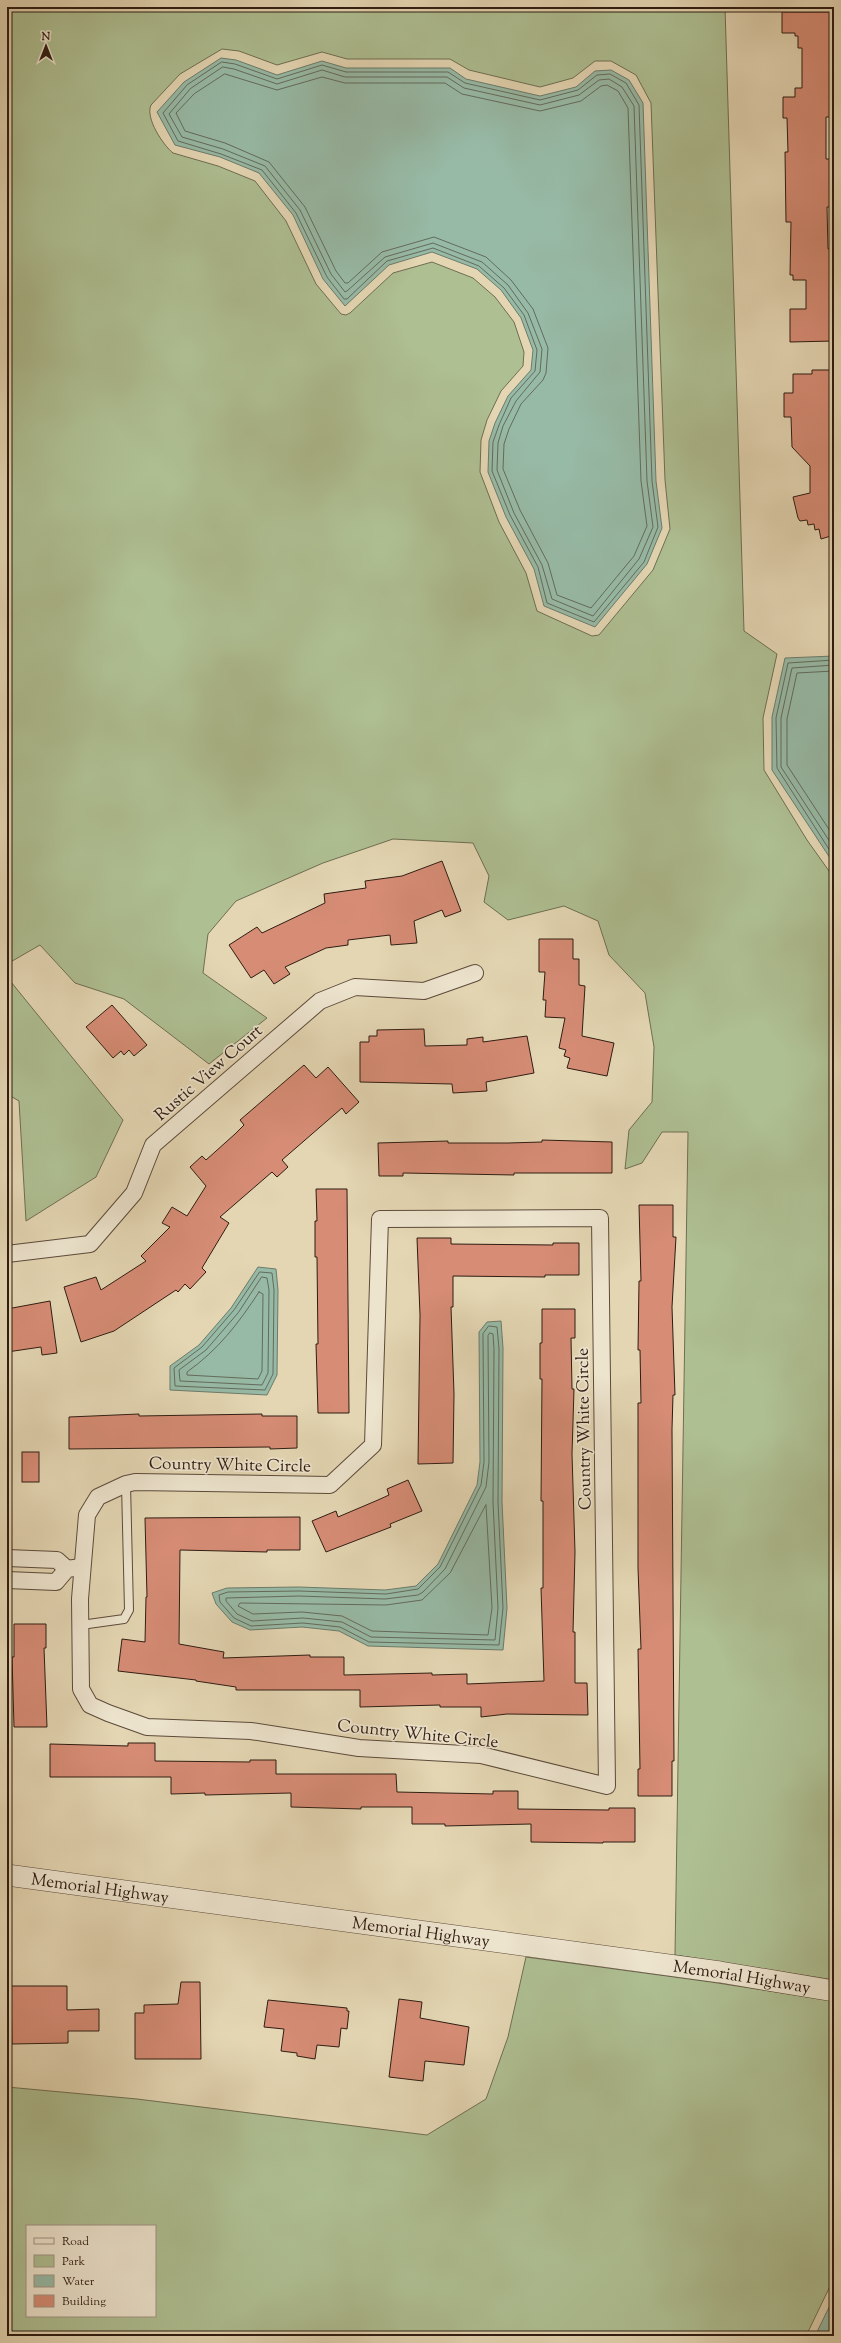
<svg xmlns="http://www.w3.org/2000/svg" width="841" height="2343" font-family="'Sorts Mill Goudy',serif">
<style>
.green{fill:#aebf92;stroke:#6e6e52;fill-rule:evenodd}
.water{fill:#97baa6;stroke:#6d7b6b}
.lines{fill:none;stroke-linecap:round;stroke-linejoin:round}
.shore{stroke:#636b5c;stroke-width:1}
.building{fill:#d68c75;stroke:#2f1c12}
.service-casing{stroke:#5c4a3a;stroke-width:10}
.minor-casing{stroke:#5c4a3a;stroke-width:18}
.tertiary-casing{stroke:#5c4a3a;stroke-width:22}
.service{stroke:#ede4ce;stroke-width:8}
.minor{stroke:#ede4ce;stroke-width:16}
.tertiary{stroke:#ede4ce;stroke-width:21}
.labels{text-anchor:middle;stroke-width:3.5;stroke-linejoin:round;paint-order:stroke}
.street-label{font-size:17px;fill:#2f1c12;stroke:#ede4ce}
</style>
<rect width="100%" height="100%" fill="#e4d6b3"/>
<filter id="stains"><feTurbulence type="fractalNoise" baseFrequency=".005" numOctaves="4"/><feColorMatrix values="0 0 0 0 .2 0 0 0 0 .09 0 0 0 0 .02 0 0 0 .5 -.17"/></filter>
<radialGradient id="worn" r=".72"><stop offset=".6" stop-color="#630" stop-opacity="0"/><stop offset="1" stop-color="#630" stop-opacity=".3"/></radialGradient>
<g class="green">
<path d="M7,7H725L744,631L777,654L763,718L764,770L807,840L834,878V1980L675,1955L688,1132H662L642,1163L625,1169L629,1130L652,1102L654,1047L645,993L609,955L598,921L564,906L508,920L484,902L489,876L473,843L393,839L323,863L236,901L208,934L203,973L267,1018L209,1064L124,999L75,983L40,945L7,964ZM222,49L239,51L277,65L322,52L347,59H450L469,70L540,87L573,78L595,61H611L636,75L651,103L665,480L670,529L653,570L599,635L592,636L537,611L526,573L499,522L480,472L481,440L487,420L501,391L523,366L524,352L514,322L495,297L473,278L432,262L393,273L350,313L346,315L341,314L316,284L286,221L255,181L218,166L173,153C163,145 145,118 151,105L180,74Z"/>
<polygon points="7,977 123,1120 96,1177 26,1221 19,1101 7,1094"/>
<path d="M526,1957L711,1982L834,2001V2278L806,2336H7V2087L137,2099L427,2135L486,2099L508,2037ZM27,2226H155V2316H27Z"/>
</g>
<g class="water">
<polygon points="221,58 236,60 277,75 322,61 346,68 450,68 466,79 540,96 576,87 595,71 611,70 629,80 643,103 656,481 662,528 647,564 595,627 544,606 534,569 506,517 488,472 489,441 495,423 508,396 531,370 533,350 521,318 501,290 477,269 432,252 389,265 345,306 323,279 293,215 259,173 220,157 175,145 157,112 184,82"/>
<polygon points="834,656 834,864 772,770 772,717 785,658"/>
<polygon points="258,1267 276,1269 278,1290 277,1375 267,1395 170,1390 170,1366 199,1345 231,1308"/>
<polygon points="501,1321 503,1348 502,1502 507,1608 503,1650 368,1646 339,1631 302,1627 250,1630 232,1622 216,1604 212,1593 227,1588 299,1587 385,1590 416,1586 438,1564 477,1485 480,1462 479,1332 487,1322"/>
<polygon points="834,2297 834,2336 815,2336"/>
</g>
<g class="lines">
<g class="shore">
<polygon points="222,62 235,64 277,79 322,65 346,72 448,72 465,83 540,100 578,90 597,75 610,74 626,83 639,105 652,481 658,527 644,562 594,622 547,603 538,567 510,515 492,471 493,442 499,425 511,398 535,371 537,350 524,315 504,288 479,266 433,248 387,261 347,299 344,299 327,277 296,213 262,170 221,154 178,141 163,113 187,85"/>
<polygon points="223,67 234,69 277,84 322,70 345,77 447,77 464,88 540,105 579,95 599,80 609,79 622,87 634,106 647,481 653,527 639,559 593,616 552,599 542,565 514,513 497,470 498,443 503,426 516,401 540,372 542,349 528,313 508,285 482,262 433,243 385,257 347,291 345,292 331,274 300,210 265,166 223,149 182,137 169,114 190,89"/>
<polygon points="225,74 277,90 322,77 345,83 445,83 462,94 540,111 581,101 601,86 607,85 618,91 628,108 641,481 647,526 634,556 591,608 557,595 548,563 520,510 503,469 504,444 509,429 521,404 543,380 546,373 548,348 533,309 511,280 486,257 434,237 382,252 348,283 345,283 336,271 305,207 269,162 225,143 185,131 176,113 194,94"/>
<polyline points="834,660 788,663 776,718 777,768 834,857"/>
<polyline points="834,665 792,668 781,718 781,767 834,848"/>
<polyline points="834,671 797,673 787,719 787,765 834,837"/>
<polygon points="260,1272 272,1273 274,1290 273,1374 265,1390 175,1386 174,1368 202,1347 234,1310"/>
<polygon points="262,1277 267,1278 269,1290 268,1373 262,1385 180,1381 179,1370 206,1350 238,1313"/>
<path d="M259,1292L263,1294L262,1371L258,1379L187,1375V1372C218,1350 238,1324 259,1292Z"/>
<polygon points="489,1326 497,1327 499,1349 498,1502 503,1608 499,1645 369,1642 340,1627 303,1623 251,1626 234,1618 220,1602 219,1595 228,1592 299,1591 386,1594 418,1589 440,1567 481,1485 484,1462 483,1334"/>
<polygon points="490,1333 493,1334 494,1349 493,1502 498,1608 495,1640 371,1637 342,1622 303,1618 252,1621 237,1614 226,1601 226,1598 299,1596 385,1599 418,1595 423,1592 445,1569 486,1487 489,1462 488,1336"/>
<polygon points="486,1505 492,1608 488,1635 372,1631 342,1616 302,1612 253,1614 238,1606 240,1603 386,1605 422,1600 450,1573"/>
</g>
</g>
<g class="building">
<polygon points="782,12 834,12 834,44 830,44 830,85 834,85 834,117 826,117 826,159 834,159 834,207 827,207 828,249 834,249 834,341 790,342 790,309 806,309 806,280 793,280 793,275 790,275 791,222 786,222 785,152 788,152 787,118 783,118 783,97 795,97 795,88 802,88 802,48 798,48 798,36 795,36 795,33 782,33"/>
<polygon points="812,370 834,370 834,535 821,539 819,529 815,530 814,524 808,525 807,520 800,521 798,518 793,497 810,493 810,466 792,447 791,417 784,417 784,393 793,393 793,374 812,374"/>
<polygon points="442,861 461,911 445,917 442,910 414,921 417,943 391,945 390,935 348,940 348,945 326,948 285,967 290,974 274,984 264,970 251,978 229,945 257,927 262,933 325,903 324,894 366,888 365,881 402,876"/>
<polygon points="539,939 573,939 573,959 579,959 579,985 585,986 582,1036 614,1043 607,1076 567,1068 570,1058 564,1056 566,1050 559,1048 565,1018 545,1017 546,1000 543,1000 545,972 539,972"/>
<polygon points="112,1005 147,1045 134,1056 129,1050 124,1055 121,1051 113,1058 86,1027"/>
<polygon points="424,1029 425,1046 467,1045 467,1039 483,1037 483,1042 527,1036 534,1073 486,1082 487,1091 453,1093 452,1084 360,1082 360,1042 369,1042 369,1036 377,1036 377,1030"/>
<polygon points="304,1065 316,1078 328,1067 359,1102 346,1114 342,1108 282,1160 288,1167 277,1177 272,1172 220,1217 229,1223 202,1268 206,1272 190,1289 185,1284 178,1292 176,1290 114,1331 81,1342 64,1287 96,1277 101,1290 146,1261 141,1256 170,1227 162,1223 172,1207 187,1216 206,1186 190,1167 202,1156 206,1160 235,1134 244,1125 240,1120"/>
<polygon points="542,1140 612,1142 612,1173 514,1173 514,1175 403,1173 403,1176 379,1176 378,1143 448,1141 448,1143 508,1143 542,1142"/>
<polygon points="316,1189 347,1189 349,1413 318,1413 316,1344 318,1344 317,1257 315,1257 315,1221 317,1221"/>
<polygon points="639,1205 673,1205 673,1237 676,1237 672,1307 675,1395 673,1395 672,1429 674,1761 672,1761 672,1796 638,1796 638,1769 640,1769 638,1649 641,1649 638,1568 638,1403 641,1403 640,1350 638,1350 639,1281 641,1281"/>
<polygon points="417,1238 451,1238 451,1244 553,1245 553,1243 579,1243 579,1275 545,1275 545,1277 453,1276 453,1307 451,1307 454,1394 453,1463 418,1464 420,1315"/>
<polygon points="50,1301 57,1353 42,1355 41,1347 7,1352 7,1309"/>
<polygon points="542,1309 575,1309 575,1338 571,1338 572,1389 574,1389 572,1454 575,1552 573,1632 575,1632 575,1683 587,1683 588,1715 507,1714 481,1717 481,1707 440,1707 440,1705 360,1707 360,1690 236,1690 236,1687 196,1681 196,1680 118,1671 122,1639 145,1642 146,1597 147,1597 145,1518 300,1517 300,1550 267,1550 267,1552 180,1550 179,1644 224,1652 223,1658 310,1655 310,1657 344,1657 344,1675 432,1673 432,1675 467,1674 467,1684 544,1681 541,1588 543,1588 543,1501 541,1501 542,1379 540,1379 540,1343 542,1343"/>
<polygon points="139,1414 139,1416 262,1414 262,1416 297,1416 297,1448 270,1449 270,1447 69,1449 69,1417"/>
<rect x="22" y="1452" width="17" height="30"/>
<polygon points="408,1480 422,1511 390,1524 391,1527 326,1552 312,1521 336,1511 338,1517 378,1500 389,1495 387,1489"/>
<polygon points="14,1624 46,1624 46,1648 44,1648 47,1727 14,1727 12,1657 14,1657"/>
<polygon points="128,1743 155,1743 155,1761 250,1762 250,1760 276,1760 276,1774 396,1774 397,1792 493,1794 493,1791 518,1791 518,1809 609,1810 609,1808 635,1808 635,1842 603,1842 603,1843 531,1842 531,1824 445,1826 445,1824 412,1824 412,1807 361,1807 361,1809 291,1807 291,1793 205,1795 205,1793 171,1794 171,1777 50,1777 50,1744 128,1746"/>
<polygon points="181,1982 200,1982 201,2059 135,2059 135,2013 144,2013 144,2005 178,2004"/>
<polygon points="11,1986 67,1986 67,2010 99,2009 99,2031 68,2031 68,2043 12,2044"/>
<polygon points="399,1999 422,2002 420,2018 469,2027 464,2065 425,2061 423,2081 389,2077"/>
<polygon points="268,2000 347,2008 347,2011 349,2011 347,2029 341,2028 339,2047 317,2045 315,2059 297,2056 297,2053 281,2051 284,2029 264,2027"/>
</g>
<g class="lines">
<g class="service-casing">
<polyline id="service" points="81,1625 124,1619 129,1610 126,1484"/>
</g>
<g class="minor-casing">
<g id="minor">
<polygon points="600,1218 607,1786 481,1755 359,1748 251,1731 147,1727 108,1713 90,1705 81,1689 80,1599 87,1515 98,1497 126,1484 135,1482 330,1485 373,1445 380,1219"/>
<polyline points="7,1254 90,1244 134,1193 153,1145 320,1001 355,987 424,991 475,973"/>
<polyline points="7,1558 57,1560 67,1569"/>
<polyline points="7,1580 56,1582 67,1569 81,1567"/>
</g>
</g>
<g class="tertiary-casing">
<g id="tertiary">
<path id="s1" d="M7,1875L720,1972L834,1991"/>
</g>
</g>
<use href="#service" class="service"/>
<use href="#minor" class="minor"/>
<use href="#tertiary" class="tertiary"/>
</g>
<g class="labels">
<g class="street-label">
<text transform="translate(208 1072) rotate(-41)" y="6">Rustic View Court</text>
<text transform="translate(583 1429) rotate(-91)" y="6">Country White Circle</text>
<text transform="translate(230 1464) rotate(1)" y="6">Country White Circle</text>
<text transform="translate(418 1733) rotate(6)" y="6">Country White Circle</text>
<text dy="6" stroke="none"><textPath href="#s1" startOffset="94">Memorial Highway</textPath></text>
<text dy="6" stroke="none"><textPath href="#s1" startOffset="418">Memorial Highway</textPath></text>
<text dy="6" stroke="none"><textPath href="#s1" startOffset="742">Memorial Highway</textPath></text>
</g>
</g>
<rect width="841" height="2343" fill="none" stroke="#e4d6b3" stroke-width="24"/>
<rect x="8" y="8" width="825" height="2327" fill="none" stroke="#2f1c12" stroke-width="2"/>
<rect x="12" y="12" width="817" height="2319" fill="none" stroke="#2f1c12"/>
<rect x="26" y="2225" width="130" height="92" fill="#ede4ce" stroke="#a19483"/>
<rect x="34" y="2238" width="20" height="6" fill="#ede4ce" stroke="#a19483"/>
<text x="62" y="2245" font-size="12" fill="#2f1c12">Road</text>
<rect x="34" y="2255" width="20" height="12" fill="#aebf92" stroke="#a19483"/>
<text x="62" y="2265" font-size="12" fill="#2f1c12">Park</text>
<rect x="34" y="2275" width="20" height="12" fill="#97baa6" stroke="#a19483"/>
<text x="62" y="2285" font-size="12" fill="#2f1c12">Water</text>
<rect x="34" y="2295" width="20" height="12" fill="#d68c75" stroke="#a19483"/>
<text x="62" y="2305" font-size="12" fill="#2f1c12">Building</text>
<g transform="translate(46 46)" stroke="#ede4ce" stroke-width="3" paint-order="stroke">
<path d="M0-3L7 15L0 10L-7 15Z" fill="#2f1c12"/>
<text y="-6" font-size="11" font-weight="bold" text-anchor="middle" fill="#2f1c12">N</text>
</g>
<rect width="100%" height="100%" filter="url(#stains)"/>
<rect width="100%" height="100%" fill="url(#worn)"/>
</svg>
